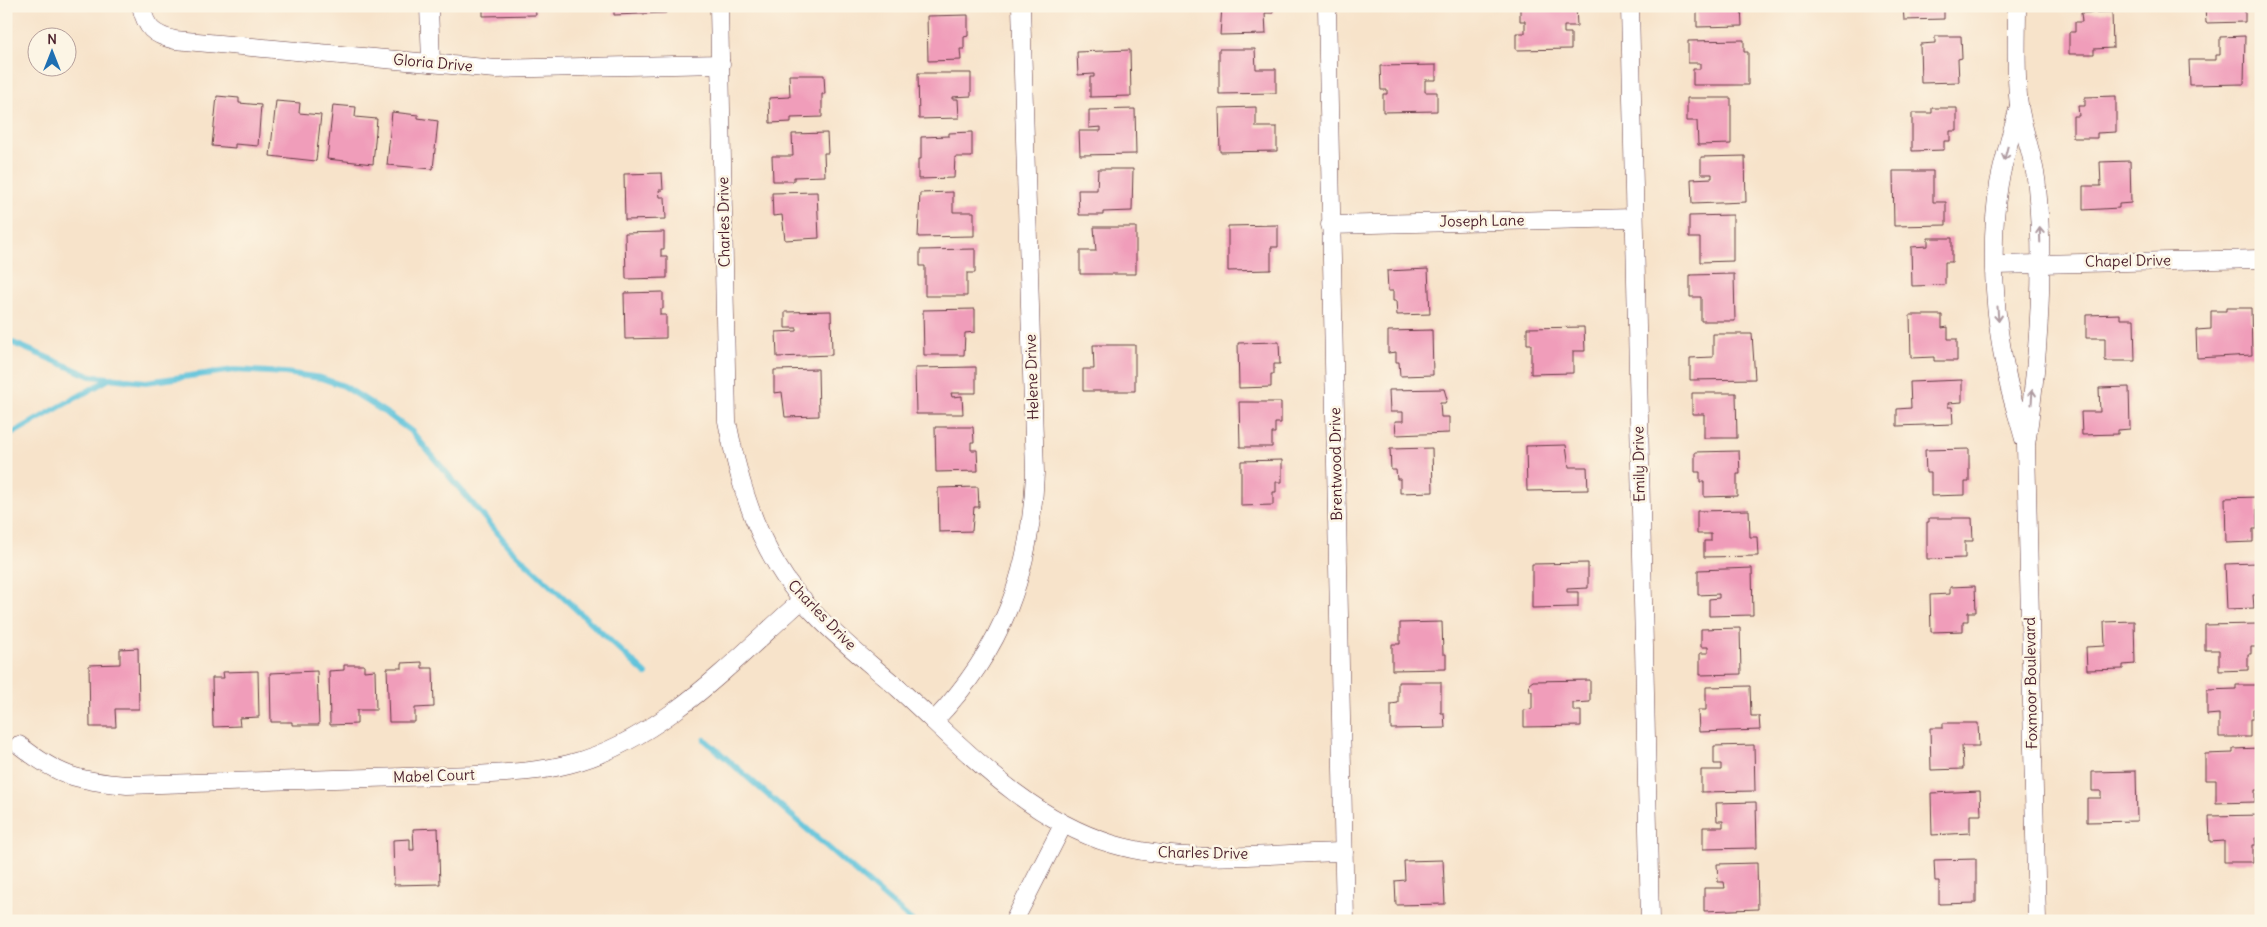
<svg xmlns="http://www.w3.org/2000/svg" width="2267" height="927" font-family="Delius,sans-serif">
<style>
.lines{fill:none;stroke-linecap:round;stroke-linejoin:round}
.stream{stroke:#5ec3db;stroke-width:6}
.building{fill:#f09dba}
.street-casing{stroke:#643c43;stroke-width:19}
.street{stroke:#fff;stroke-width:18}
.oneway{stroke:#ae9aa0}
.labels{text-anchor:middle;stroke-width:5;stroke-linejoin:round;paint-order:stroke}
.street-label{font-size:15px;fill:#4a1f2b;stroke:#fcf5e5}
</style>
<rect width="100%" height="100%" fill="#fcf5e5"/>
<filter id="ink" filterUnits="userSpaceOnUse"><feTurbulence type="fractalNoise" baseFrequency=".02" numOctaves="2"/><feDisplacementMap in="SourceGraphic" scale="10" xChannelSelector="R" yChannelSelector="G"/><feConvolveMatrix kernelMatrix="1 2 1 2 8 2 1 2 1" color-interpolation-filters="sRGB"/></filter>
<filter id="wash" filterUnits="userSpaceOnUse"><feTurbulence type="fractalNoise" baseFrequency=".0096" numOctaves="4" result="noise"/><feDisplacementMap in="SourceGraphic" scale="20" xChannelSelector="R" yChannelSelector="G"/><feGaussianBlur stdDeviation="1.12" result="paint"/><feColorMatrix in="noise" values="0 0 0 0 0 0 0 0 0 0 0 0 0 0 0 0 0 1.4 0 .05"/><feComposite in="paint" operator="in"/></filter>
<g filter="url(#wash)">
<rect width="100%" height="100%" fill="#f7e3ca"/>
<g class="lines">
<g class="stream">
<polyline points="6,340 90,376 146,382 234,370 285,373 321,378 344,386 389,415 412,432 510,548 646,674"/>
<polyline points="6,437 111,378"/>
<polyline points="705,740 912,921"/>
</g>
</g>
<g id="blocks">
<g class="building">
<polygon points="483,6 535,6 536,15 483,16"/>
<polygon points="614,6 666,6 666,13 614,15"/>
<polygon points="1222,6 1273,6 1273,13 1265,13 1266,34 1220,35"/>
<polygon points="1520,6 1576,6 1577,26 1564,26 1564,33 1571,33 1571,49 1516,50 1516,33 1525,33 1525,21 1520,21"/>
<polygon points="1708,6 1741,6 1742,26 1697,27 1697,10 1708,10"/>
<polygon points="1903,6 1944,6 1944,19 1904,20"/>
<polygon points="2205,6 2245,6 2245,22 2206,23"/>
<polygon points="2112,12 2113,48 2094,49 2094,54 2069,54 2069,32 2075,32 2075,22 2082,22 2081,13"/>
<polygon points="968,15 968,36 964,37 964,49 960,49 961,60 928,61 927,16"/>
<polygon points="1935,36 1961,36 1962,58 1958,59 1959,82 1921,83 1920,44 1935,43"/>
<polygon points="2245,36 2244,84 2190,85 2189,60 2216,60 2216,55 2220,55 2220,37"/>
<polygon points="1744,40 1744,52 1748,52 1748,85 1693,85 1693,69 1700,69 1700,63 1688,63 1688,41"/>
<polygon points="1219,49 1255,49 1256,69 1276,69 1276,93 1219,94"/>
<polygon points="1130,50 1131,96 1090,97 1090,77 1094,77 1094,74 1078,75 1077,52"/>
<polygon points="1436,65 1436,80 1425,80 1425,92 1437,92 1437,111 1383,112 1383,94 1387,94 1387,90 1381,90 1380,66"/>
<polygon points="918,73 971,73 971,96 952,97 952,99 958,99 959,118 919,119"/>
<polygon points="789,75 824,75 825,94 822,94 822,117 791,118 791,122 770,123 769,98 790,97"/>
<polygon points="217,96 239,98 239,103 261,105 258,146 235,144 235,148 212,146"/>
<polygon points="2116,96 2116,132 2097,133 2097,138 2073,138 2073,116 2079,116 2078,106 2085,106 2085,97"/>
<polygon points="1687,98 1731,98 1731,144 1698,145 1697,121 1687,121"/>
<polygon points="276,101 300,103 299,113 321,115 316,161 270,156"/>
<polygon points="333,105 356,107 355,117 377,119 373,164 327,159"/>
<polygon points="1256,107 1256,127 1277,127 1277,151 1220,152 1219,108"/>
<polygon points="1932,108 1957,108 1957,131 1950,131 1950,141 1944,141 1944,150 1912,151 1912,113 1932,113"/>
<polygon points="1135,109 1136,154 1080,155 1079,131 1101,131 1101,127 1089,128 1089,110"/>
<polygon points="392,112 418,115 418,118 438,121 433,169 387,165"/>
<polygon points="972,132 972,157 955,157 954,178 918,179 918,159 921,159 921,137 949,136 949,133"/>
<polygon points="827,133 828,153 824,153 825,176 794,177 794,181 773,181 772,156 793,156 792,134"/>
<polygon points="1745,156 1746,202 1692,204 1691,179 1712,178 1712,174 1701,174 1701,157"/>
<polygon points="2130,161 2131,203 2119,204 2119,208 2083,210 2083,186 2101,186 2100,162"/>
<polygon points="1098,169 1133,169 1132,211 1103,212 1103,215 1079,215 1078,190 1097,190"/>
<polygon points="1893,171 1933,171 1933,202 1946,202 1946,225 1894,226"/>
<polygon points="662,173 663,190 659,190 660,197 665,197 666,219 625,220 624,174"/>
<polygon points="817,192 819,238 785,240 782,215 773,216 772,193"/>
<polygon points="953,192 953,212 974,212 974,236 918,237 920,193"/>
<polygon points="1733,215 1733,261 1700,262 1700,238 1689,238 1689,216"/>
<polygon points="1278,225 1278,247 1271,247 1271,270 1228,271 1228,226"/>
<polygon points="1094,227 1136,227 1136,274 1080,274 1080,251 1096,251"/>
<polygon points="664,232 664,249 661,249 661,256 667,256 667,278 626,279 625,233"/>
<polygon points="1928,238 1952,238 1952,262 1945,262 1945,285 1912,286 1911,247 1928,246"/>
<polygon points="975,249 975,273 967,273 967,296 925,296 925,266 920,266 920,250"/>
<polygon points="1428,269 1430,314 1397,315 1396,301 1393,301 1393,291 1388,291 1387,271"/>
<polygon points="1734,274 1735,321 1701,321 1701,297 1690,297 1690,275"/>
<polygon points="663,292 663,309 660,309 660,315 666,315 666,338 625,339 624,293"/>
<polygon points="2226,308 2251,308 2252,355 2197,358 2196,330 2211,329 2211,311 2226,311"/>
<polygon points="975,309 975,332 965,333 964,355 924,355 923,310"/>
<polygon points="831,311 832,355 777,357 776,332 797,331 797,328 785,328 785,312"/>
<polygon points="2120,314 2120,319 2134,319 2135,361 2105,361 2105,338 2086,338 2086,315"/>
<polygon points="1910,315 1942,315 1942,328 1948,327 1948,339 1957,339 1957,361 1934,361 1934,357 1911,358"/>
<polygon points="1584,327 1585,351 1573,351 1573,373 1531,374 1531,344 1527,344 1527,328"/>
<polygon points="1432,330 1433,375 1400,376 1399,362 1396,362 1396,352 1388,353 1388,331"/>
<polygon points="1713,334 1752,334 1755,379 1690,380 1690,358 1713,357"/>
<polygon points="1279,342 1280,364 1274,364 1274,374 1271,374 1271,387 1239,388 1238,343"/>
<polygon points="1093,345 1135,345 1135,391 1083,391 1083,369 1094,369"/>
<polygon points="976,367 976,393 951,393 952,397 962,396 963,414 916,414 915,368"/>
<polygon points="818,369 819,416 785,417 782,392 774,393 774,370"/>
<polygon points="1962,380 1962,402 1948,403 1948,407 1952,407 1953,424 1897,426 1897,409 1911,408 1910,382"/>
<polygon points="2129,387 2130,429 2118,430 2118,434 2082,435 2081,412 2100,412 2099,388"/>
<polygon points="1444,389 1447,399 1445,403 1440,403 1441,417 1449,417 1449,433 1396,435 1395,421 1403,421 1403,412 1390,412 1389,390"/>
<polygon points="1692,393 1736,393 1737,438 1704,438 1704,414 1692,414"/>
<polygon points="1239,402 1281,402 1281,423 1275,423 1275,433 1272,433 1272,447 1240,447"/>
<polygon points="935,427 973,427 974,442 971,442 971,450 977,450 978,471 936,472"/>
<polygon points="1566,445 1569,467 1587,467 1588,490 1527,491 1526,446"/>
<polygon points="1432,448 1433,492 1400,493 1400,479 1397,479 1396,470 1391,470 1390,449"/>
<polygon points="1969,449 1969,482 1965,482 1965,495 1931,496 1931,473 1926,473 1925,450"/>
<polygon points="1739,451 1740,474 1737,474 1737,496 1704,497 1704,482 1700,482 1700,472 1695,472 1695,452"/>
<polygon points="1282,460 1282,482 1276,482 1276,492 1273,492 1273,505 1241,506 1241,461"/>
<polygon points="978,487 979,507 974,507 972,531 939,532 938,488"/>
<polygon points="2257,497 2257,529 2253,529 2253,542 2226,543 2225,498"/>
<polygon points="1749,510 1750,537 1757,537 1758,556 1704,557 1704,541 1711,541 1711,534 1697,534 1697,511"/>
<polygon points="1929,518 1972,518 1973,541 1965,541 1965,558 1927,559 1927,522 1929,522"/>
<polygon points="1588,563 1588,588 1567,589 1567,592 1578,592 1578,607 1532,608 1532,564"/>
<polygon points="2257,563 2258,595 2253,595 2254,608 2227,609 2225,564"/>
<polygon points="1752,568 1753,615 1709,616 1709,599 1719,598 1719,594 1698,595 1698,570"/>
<polygon points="1975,586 1976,612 1968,612 1968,621 1963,621 1963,631 1931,632 1930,595 1950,594 1950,587"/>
<polygon points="2134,621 2135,664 2123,665 2123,669 2087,670 2086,647 2105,646 2104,622"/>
<polygon points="1442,622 1443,654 1446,654 1446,669 1392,670 1392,644 1400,644 1400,623"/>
<polygon points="2258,624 2258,647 2251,647 2251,654 2248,654 2248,670 2219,671 2219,650 2205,650 2205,625"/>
<polygon points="1740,628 1741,674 1700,675 1700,653 1708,653 1708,647 1701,647 1701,629"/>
<polygon points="138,648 139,709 115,709 116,727 90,727 89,665 120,664 120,649"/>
<polygon points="422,662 422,668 433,668 434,707 415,708 415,722 389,722 387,668 402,668 402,663"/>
<polygon points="344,665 364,665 364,671 375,670 376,710 357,710 357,724 330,725 329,671 344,670"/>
<polygon points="258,671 259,717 239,718 240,726 213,727 212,678 224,678 223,672"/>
<polygon points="317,671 319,725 292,725 292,722 271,722 270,673"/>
<polygon points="1590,680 1590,702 1573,703 1573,711 1581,711 1581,726 1524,727 1524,710 1532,709 1532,691 1530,691 1529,684 1533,681"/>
<polygon points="1398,682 1441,682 1441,713 1444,713 1445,728 1391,729 1391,704 1398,703"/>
<polygon points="2236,685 2259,685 2260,709 2253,709 2253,719 2250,719 2250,737 2219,737 2219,714 2207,715 2207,690 2236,689"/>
<polygon points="1750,686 1751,716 1759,716 1760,730 1699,732 1698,710 1706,710 1706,687"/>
<polygon points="1943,723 1978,723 1979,746 1962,746 1963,769 1931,770 1930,728 1943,728"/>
<polygon points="1754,745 1755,791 1701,792 1701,770 1721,770 1721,764 1714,764 1714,746"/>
<polygon points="2261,748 2261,790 2255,790 2255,802 2216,803 2216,780 2205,780 2205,754 2233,753 2233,749"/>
<polygon points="2136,771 2137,821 2087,822 2087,798 2101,798 2101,791 2092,791 2092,772"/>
<polygon points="1980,791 1981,815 1970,815 1970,833 1932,835 1931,793"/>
<polygon points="1756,802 1757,848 1703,849 1703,827 1723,827 1723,821 1717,821 1716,803"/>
<polygon points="2261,815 2261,838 2255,838 2256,845 2253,845 2253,862 2224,862 2224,841 2210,842 2209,816"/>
<polygon points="438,828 440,884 394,885 393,840 410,839 410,850 414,850 413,829"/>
<polygon points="1976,859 1976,903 1939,904 1939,881 1935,881 1934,860"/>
<polygon points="1443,860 1445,904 1396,905 1395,881 1405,880 1404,861"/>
<polygon points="1757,863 1758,909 1704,911 1704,888 1725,888 1724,882 1718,882 1717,864"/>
</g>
</g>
</g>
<g filter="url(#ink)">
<use href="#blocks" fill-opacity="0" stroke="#643c43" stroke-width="1"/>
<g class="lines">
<g class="street-casing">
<g id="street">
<path d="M141,6C146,28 153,35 175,40L496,69L721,64"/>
<polyline points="429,6 431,63"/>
<path d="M719,6L727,421C737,472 750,521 777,565C806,615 857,652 899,689C964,748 1026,818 1112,844C1186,866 1268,853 1344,852"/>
<polyline points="1327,6 1345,921"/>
<polyline points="1630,6 1650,921"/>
<path d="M2017,6C2017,37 2015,75 2019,105C2023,133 2035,159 2037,187C2045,270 2038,363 2026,445L2037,921"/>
<path d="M2019,106C2012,132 2004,157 1999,184C1989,245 1994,320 2008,381C2012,400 2019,420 2024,439"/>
<polyline points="1330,225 1634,218"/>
<polyline points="1995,265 2261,259"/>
<path d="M934,721C1003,649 1031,572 1035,473L1021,6"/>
<path d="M19,745C58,776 78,781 127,785L474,775C505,773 538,772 569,764C661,741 734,660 803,599"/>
<polyline points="1014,921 1063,825"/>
</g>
</g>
<use href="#street" class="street"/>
</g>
<defs><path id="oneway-shaft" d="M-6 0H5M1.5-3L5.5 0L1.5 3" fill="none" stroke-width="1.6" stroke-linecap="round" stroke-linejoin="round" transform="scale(1.25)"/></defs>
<g class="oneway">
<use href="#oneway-shaft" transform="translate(2006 153) rotate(104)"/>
<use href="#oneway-shaft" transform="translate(2040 235) rotate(-92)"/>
<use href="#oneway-shaft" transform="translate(1998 314) rotate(86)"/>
<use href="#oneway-shaft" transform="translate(2032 397) rotate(-86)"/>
</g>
</g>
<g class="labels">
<g class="street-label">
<text transform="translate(433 63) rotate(5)" y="5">Gloria Drive</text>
<text transform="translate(1482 221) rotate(-1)" y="5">Joseph Lane</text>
<text transform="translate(724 222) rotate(-91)" y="5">Charles Drive</text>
<text transform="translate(2128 261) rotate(-1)" y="5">Chapel Drive</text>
<text transform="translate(1032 377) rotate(-92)" y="5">Helene Drive</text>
<text transform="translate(1336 464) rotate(-91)" y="5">Brentwood Drive</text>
<text transform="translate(1639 464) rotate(-91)" y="5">Emily Drive</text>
<text transform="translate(822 615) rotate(46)" y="5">Charles Drive</text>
<text transform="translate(2031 683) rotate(-91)" y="5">Foxmoor Boulevard</text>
<text transform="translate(434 776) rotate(-2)" y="5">Mabel Court</text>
<text transform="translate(1203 853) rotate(1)" y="5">Charles Drive</text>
</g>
</g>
<rect width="2267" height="927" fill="none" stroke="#fcf5e5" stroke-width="25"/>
<g transform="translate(52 52)"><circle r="24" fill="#fcf5e5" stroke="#b59f9b"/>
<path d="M0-4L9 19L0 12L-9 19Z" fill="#1f6fb2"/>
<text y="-8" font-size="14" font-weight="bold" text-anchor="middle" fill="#4a1f2b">N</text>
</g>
</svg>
